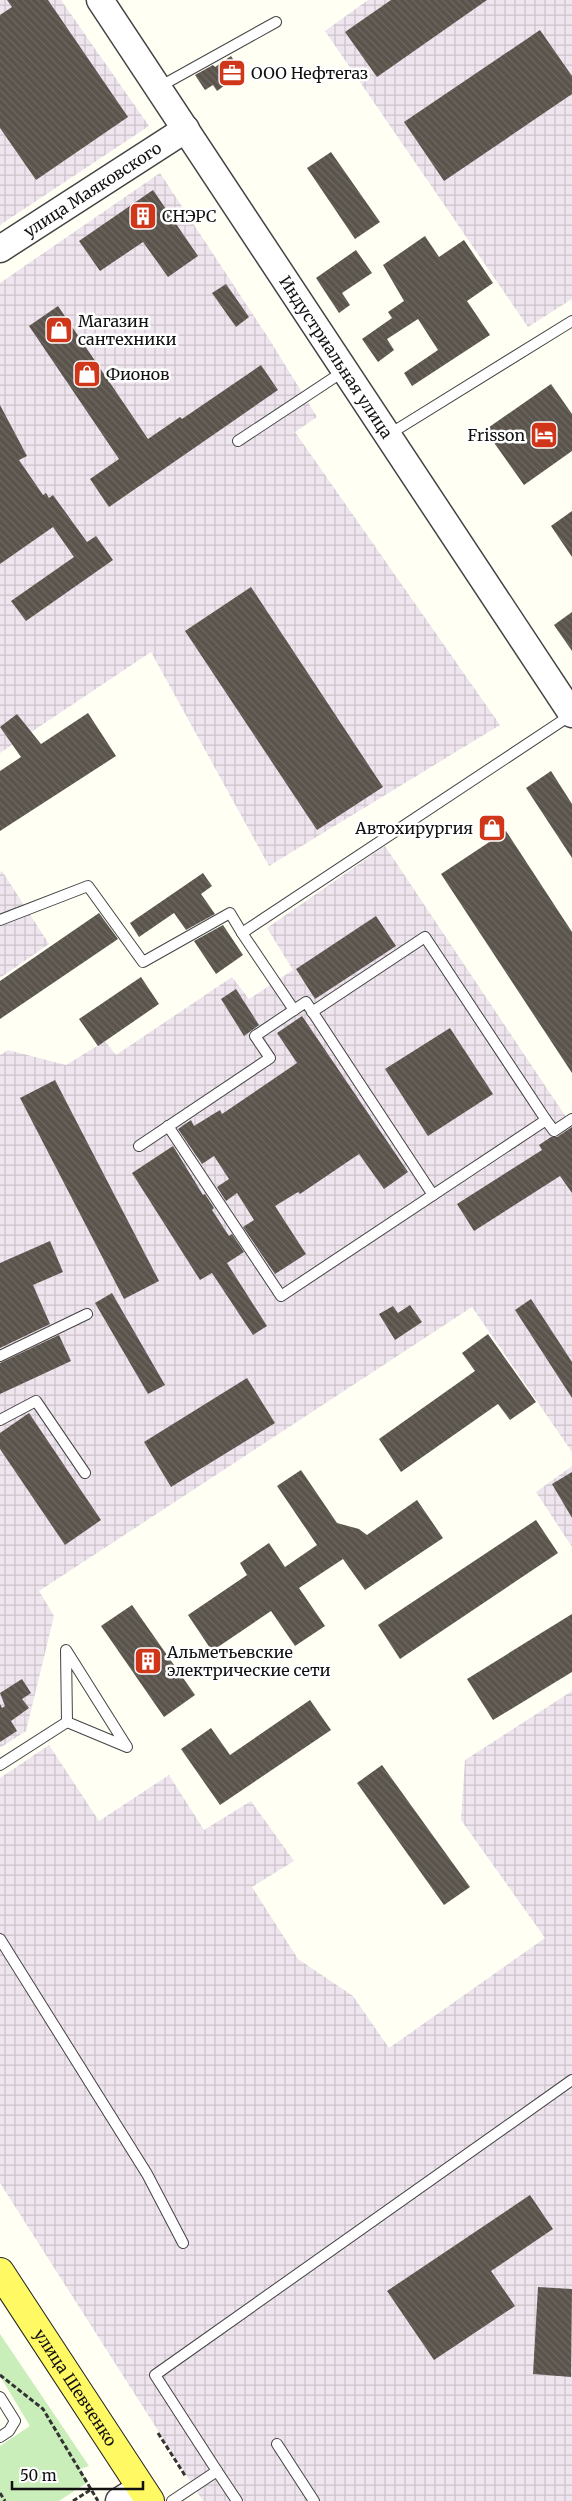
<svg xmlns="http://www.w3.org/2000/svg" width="572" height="2501" font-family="Merriweather,serif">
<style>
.industrial{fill:url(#industrial-grid)}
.grass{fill:#caeeb9}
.building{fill:url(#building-back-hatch)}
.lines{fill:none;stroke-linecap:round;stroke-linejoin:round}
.service-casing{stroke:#444;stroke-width:12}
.tertiary-casing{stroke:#444;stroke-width:29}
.primary-casing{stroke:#222;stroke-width:30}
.path{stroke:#333;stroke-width:3;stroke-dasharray:5 2.5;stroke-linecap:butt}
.service{stroke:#fff;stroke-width:10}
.tertiary{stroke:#fff;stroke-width:26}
.primary{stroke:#fff964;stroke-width:28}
.labels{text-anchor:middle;stroke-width:5;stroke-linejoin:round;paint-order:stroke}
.poi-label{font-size:16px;fill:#111;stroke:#fff;text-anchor:start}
.street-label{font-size:16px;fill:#111;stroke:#fff}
</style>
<defs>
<pattern id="industrial-grid" width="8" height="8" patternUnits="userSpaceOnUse" patternTransform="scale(1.25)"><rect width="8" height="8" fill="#efe5ee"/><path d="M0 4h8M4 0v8" fill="none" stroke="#ccc3cb"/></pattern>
<pattern id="building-back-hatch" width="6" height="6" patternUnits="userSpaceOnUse" patternTransform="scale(1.25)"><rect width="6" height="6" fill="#5a544c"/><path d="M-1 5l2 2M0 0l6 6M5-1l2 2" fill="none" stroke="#6d6862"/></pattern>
</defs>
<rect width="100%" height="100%" fill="#fffff4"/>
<g class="industrial">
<polygon points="0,0 61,0 149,126 0,225"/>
<polygon points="368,0 572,0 572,299 528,327 325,31"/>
<polygon points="160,173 271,342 317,417 295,432 500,725 269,866 151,652 0,753 0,283"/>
<polygon points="385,846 566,1117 572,1113 572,1452 472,1307 39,1591 54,1616 26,1731 0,1748 0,1055 8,1050 66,1065 105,1041 116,1055 232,977 249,999 293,970 267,928"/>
<polygon points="2,871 49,944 0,978 0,873"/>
<polygon points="572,1466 572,1547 536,1492"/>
<polygon points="572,1691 572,2501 203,2501 0,2183 0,1778 49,1745 99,1821 169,1775 204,1830 251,1801 294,1861 252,1887 298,1959 353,1996 389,2048 545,1938 461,1820 465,1760"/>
</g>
<polygon class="grass" points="0,2334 89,2466 80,2469 88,2482 59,2501 0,2501 0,2446 30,2426 0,2376"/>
<g class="building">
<polygon points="7,0 48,0 128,117 36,180 0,128 0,15 12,7"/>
<polygon points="391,0 487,0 377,77 345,32"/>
<polygon points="540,30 572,76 572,94 444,181 404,122"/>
<polygon points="231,56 242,73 217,91 213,85 205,90 195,75 213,65 215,67"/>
<polygon points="331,152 380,222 355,239 307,168"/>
<polygon points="153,190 198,256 168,277 143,242 100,271 79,241"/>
<polygon points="425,236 439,257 464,240 493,283 467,301 490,335 412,386 404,373 438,350 418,319 387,339 394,350 378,362 362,339 392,318 388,312 404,301 383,265"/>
<polygon points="356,250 372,273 342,293 350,305 339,313 316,278"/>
<polygon points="226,284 249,317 236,327 212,293"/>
<polygon points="58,306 148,439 180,417 182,419 261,365 278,390 109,507 90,479 119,459 29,326"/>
<polygon points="551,384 572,414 572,451 524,485 485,430"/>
<polygon points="0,405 27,456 19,460 43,495 46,493 49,498 53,495 87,542 96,536 113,560 26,621 11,601 74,557 53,527 0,564"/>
<polygon points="572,511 572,557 551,526"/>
<polygon points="251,587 383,787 317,830 185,631"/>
<polygon points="572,612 572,651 554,625"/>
<polygon points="88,713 116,756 0,831 0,771 21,757 0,727 17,714 41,744"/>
<polygon points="551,771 572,804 572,858 526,788"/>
<polygon points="506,831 572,932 572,1073 441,874"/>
<polygon points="203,873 212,886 201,894 215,914 186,930 174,913 139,937 130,923"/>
<polygon points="99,913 118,939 0,1019 0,981"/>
<polygon points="376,916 396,946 315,999 296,969"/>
<polygon points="223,925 243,955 216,974 194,941"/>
<polygon points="141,977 159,1004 98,1046 79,1019"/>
<polygon points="236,989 259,1025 244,1036 221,999"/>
<polygon points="302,1016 408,1172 384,1189 359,1154 300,1194 298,1192 275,1206 306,1254 275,1274 243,1227 254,1220 237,1193 226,1201 217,1187 229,1179 214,1156 202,1164 178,1129 191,1120 194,1126 220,1110 222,1114 297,1063 277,1033"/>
<polygon points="450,1028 493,1094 428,1136 385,1069"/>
<polygon points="55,1080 159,1281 124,1299 20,1098"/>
<polygon points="572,1127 572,1193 560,1176 474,1231 457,1204 542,1150 539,1145 551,1137 557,1137"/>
<polygon points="173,1146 203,1195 205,1194 214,1208 212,1210 229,1236 232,1234 244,1252 227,1263 267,1326 253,1335 212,1273 200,1280 132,1173"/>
<polygon points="50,1241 63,1272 33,1285 50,1324 0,1348 0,1263"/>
<polygon points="112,1293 165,1385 148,1394 95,1303"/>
<polygon points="531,1299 572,1362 572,1398 515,1310"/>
<polygon points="410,1305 422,1322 395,1340 379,1314 393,1306 398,1313"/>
<polygon points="488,1334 536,1402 510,1420 498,1404 401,1472 379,1439 475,1371 462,1353"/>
<polygon points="59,1335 71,1361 0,1394 0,1363"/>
<polygon points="247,1378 275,1423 171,1487 144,1442"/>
<polygon points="29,1413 101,1520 65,1545 0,1449 0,1433"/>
<polygon points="301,1470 337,1523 359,1529 367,1535 417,1500 443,1538 365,1590 343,1559 299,1588 325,1626 295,1646 271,1611 212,1651 188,1615 247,1575 240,1563 269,1543 285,1567 317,1545 277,1486"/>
<polygon points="572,1472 572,1518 552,1484"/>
<polygon points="536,1520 558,1553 400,1659 378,1625"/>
<polygon points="132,1605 195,1695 164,1717 101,1626"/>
<polygon points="572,1614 572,1672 493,1720 467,1679"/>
<polygon points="22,1679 31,1693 22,1699 29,1708 11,1721 17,1731 0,1742 0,1704 2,1708 5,1706 0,1693"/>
<polygon points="310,1700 331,1730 220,1805 181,1749 211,1728 230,1755"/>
<polygon points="382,1765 470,1887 444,1905 357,1783"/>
<polygon points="530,2195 553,2229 491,2271 515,2306 434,2360 387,2291"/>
<polygon points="538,2287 572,2289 571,2377 533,2374"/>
</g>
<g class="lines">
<g class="service-casing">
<g id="service">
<polyline points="159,87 276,22"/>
<polyline points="388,435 572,321"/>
<polyline points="238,441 344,371"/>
<polyline points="0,920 88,886 143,962 230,913 242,933"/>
<polyline points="294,1010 242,933 571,715"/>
<polyline points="312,1012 425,937 546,1120"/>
<polyline points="168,1126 281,1296 433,1195"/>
<polyline points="139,1146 270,1058 255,1036 306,1002 433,1195 546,1120 554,1131 572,1119"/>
<polyline points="0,1356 87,1314"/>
<polyline points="0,1420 36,1401 85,1473"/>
<polygon points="66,1650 127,1747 67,1722"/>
<polyline points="0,1765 67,1722"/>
<polyline points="0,1939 147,2174 183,2243"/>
<polyline points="0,2397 15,2421 9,2431 0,2437"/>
<polyline points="277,2444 314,2501"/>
<polyline points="217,2471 237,2501"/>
<polyline points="172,2501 217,2471 155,2375 572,2080"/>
</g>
</g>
<g class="tertiary-casing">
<g id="tertiary">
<path id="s1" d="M100,0L572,714"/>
<path id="s2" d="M0,249L186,129"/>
<polyline points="119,2501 140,2488"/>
</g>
</g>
<g class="primary-casing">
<g id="primary">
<path id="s3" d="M0,2272L150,2501"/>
</g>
</g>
<g class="path">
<polyline points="0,2375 43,2409 98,2501"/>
<polyline points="158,2433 186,2477"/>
<polyline points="0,2493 5,2501"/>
<polyline points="73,2501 92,2489"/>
</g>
<use href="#service" class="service"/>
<use href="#tertiary" class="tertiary"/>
<use href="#primary" class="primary"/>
</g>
<defs>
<g id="office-square" transform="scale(1.4375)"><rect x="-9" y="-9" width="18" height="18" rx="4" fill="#cf361a" stroke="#fff"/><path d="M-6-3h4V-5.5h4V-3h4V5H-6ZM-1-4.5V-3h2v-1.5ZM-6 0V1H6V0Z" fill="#fff"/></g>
<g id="building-square" transform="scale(1.4375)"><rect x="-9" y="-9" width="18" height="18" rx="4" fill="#cf361a" stroke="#fff"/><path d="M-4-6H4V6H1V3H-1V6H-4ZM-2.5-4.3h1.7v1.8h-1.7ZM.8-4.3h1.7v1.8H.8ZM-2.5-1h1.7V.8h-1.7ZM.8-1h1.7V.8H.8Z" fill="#fff"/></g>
<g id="shop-square" transform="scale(1.4375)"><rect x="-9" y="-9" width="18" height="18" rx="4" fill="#cf361a" stroke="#fff"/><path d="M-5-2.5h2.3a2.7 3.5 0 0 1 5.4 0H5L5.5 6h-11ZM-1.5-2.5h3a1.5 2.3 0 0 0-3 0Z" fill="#fff"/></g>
<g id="hotel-square" transform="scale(1.4375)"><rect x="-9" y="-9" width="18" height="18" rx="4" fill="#cf361a" stroke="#fff"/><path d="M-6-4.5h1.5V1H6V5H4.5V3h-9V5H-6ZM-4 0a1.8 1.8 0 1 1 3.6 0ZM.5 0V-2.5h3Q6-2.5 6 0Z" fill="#fff"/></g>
</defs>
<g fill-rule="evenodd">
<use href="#office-square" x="232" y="73"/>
<use href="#building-square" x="143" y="216"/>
<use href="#shop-square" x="59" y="330"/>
<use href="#shop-square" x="87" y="374"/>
<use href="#hotel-square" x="544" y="435"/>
<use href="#shop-square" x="492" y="828"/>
<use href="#building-square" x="148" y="1661"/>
</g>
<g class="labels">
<g class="poi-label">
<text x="251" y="79">ООО Нефтегаз</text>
<text x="162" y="222">СНЭРС</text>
<text x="78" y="327">Магазин<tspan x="78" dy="18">сантехники</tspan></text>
<text x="106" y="380">Фионов</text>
<text x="525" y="441" text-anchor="end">Frisson</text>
<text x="473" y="834" text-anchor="end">Автохирургия</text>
<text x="167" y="1658">Альметьевские<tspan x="167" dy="18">электрические сети</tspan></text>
</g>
<g class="street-label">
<text dy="6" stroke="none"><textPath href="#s2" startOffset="110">улица Маяковского</textPath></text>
<text dy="6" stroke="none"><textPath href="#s1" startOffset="428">Индустриальная улица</textPath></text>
<text dy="6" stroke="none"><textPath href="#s3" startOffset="138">улица Шевченко</textPath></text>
</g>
</g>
<path d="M12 2481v8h131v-8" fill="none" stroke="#111111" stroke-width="2.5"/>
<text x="20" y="2481" font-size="15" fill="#111111" stroke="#ffffff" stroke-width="4" paint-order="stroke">50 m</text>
</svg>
